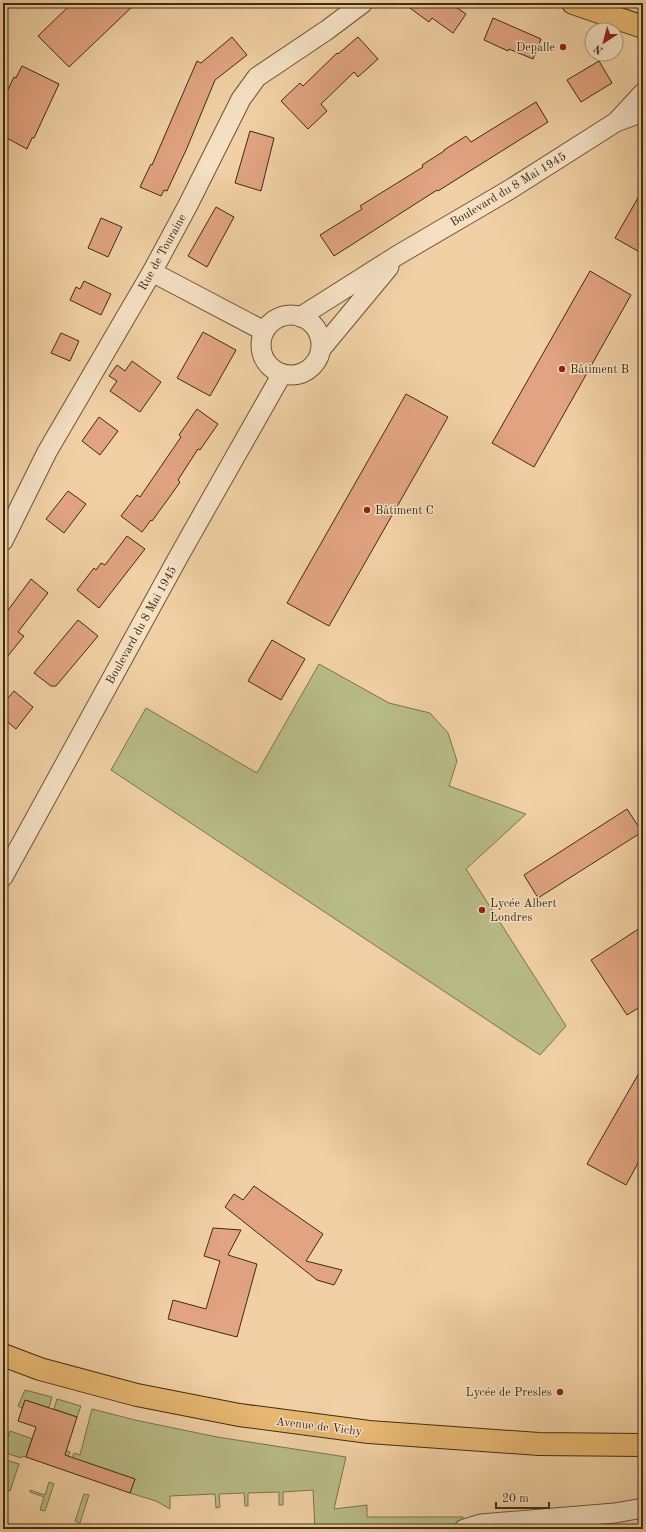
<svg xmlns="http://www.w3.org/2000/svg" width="646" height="1532" font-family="'Old Standard TT',serif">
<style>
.green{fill:#b8bb87;stroke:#7c734d}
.building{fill:#e1a381;stroke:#3f2b13}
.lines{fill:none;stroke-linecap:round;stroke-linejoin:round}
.minor-casing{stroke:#6b5437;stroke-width:21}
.major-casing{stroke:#3f2b13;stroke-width:24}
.minor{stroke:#f5e0c4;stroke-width:19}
.major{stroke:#e8b872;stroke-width:22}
.poi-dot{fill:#8f2418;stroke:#f5e0c4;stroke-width:1.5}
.labels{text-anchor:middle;stroke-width:3;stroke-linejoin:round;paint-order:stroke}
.poi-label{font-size:12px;fill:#3f2b13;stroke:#f5e0c4;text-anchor:start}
.street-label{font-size:12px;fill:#3f2b13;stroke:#f5e0c4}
</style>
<rect width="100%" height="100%" fill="#f0d0a4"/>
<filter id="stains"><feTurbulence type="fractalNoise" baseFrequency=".005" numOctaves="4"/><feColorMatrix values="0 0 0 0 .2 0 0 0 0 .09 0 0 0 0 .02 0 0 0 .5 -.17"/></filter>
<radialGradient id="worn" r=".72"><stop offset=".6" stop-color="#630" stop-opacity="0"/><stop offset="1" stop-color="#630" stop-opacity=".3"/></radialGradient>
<g class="green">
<polygon points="319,664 389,703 430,713 448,733 457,761 449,786 526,814 466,869 566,1026 540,1055 111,770 146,708 257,773"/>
<polygon points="25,1390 52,1397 49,1408 25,1400 22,1408 18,1406"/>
<polygon points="57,1399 81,1406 77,1417 54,1409"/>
<polygon points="92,1409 135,1420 217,1437 346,1457 334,1509 367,1505 367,1517 463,1517 463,1520 446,1529 315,1529 313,1490 283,1492 283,1505 279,1505 279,1492 248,1493 248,1506 245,1506 244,1493 219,1494 220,1507 216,1508 215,1494 170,1496 170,1509 156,1501 130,1493 135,1479 72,1458 74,1453 80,1455"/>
<polygon points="10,1431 70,1452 68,1457 30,1444 26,1457 22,1456 21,1458 3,1452"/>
<polygon points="3,1459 19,1464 10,1491 3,1489"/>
<polygon points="49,1482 54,1484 45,1511 40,1510 44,1497 30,1492 30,1490 45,1495"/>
<polygon points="84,1494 89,1495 80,1523 75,1521"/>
</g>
<g class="building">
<polygon points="72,3 136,3 69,67 38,36"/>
<polygon points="403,3 450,3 466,14 453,33 432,18 429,22"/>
<polygon points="493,18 541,39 533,59 509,49 508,51 484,40"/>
<polygon points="232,37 247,55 215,80 187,148 167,191 164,190 161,196 140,187 151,164 152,165 197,61 201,63"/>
<polygon points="358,37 378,59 358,77 354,72 321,104 327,111 308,129 281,101 300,83 303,86 337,53 338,54"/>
<polygon points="599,61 612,83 581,102 567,80"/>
<polygon points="22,66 59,84 34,138 32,138 27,149 3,136 3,100 14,77 16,78"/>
<polygon points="536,102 548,122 438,191 437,190 334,256 320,235 362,209 360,206 423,167 422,165 444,151 444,150 466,136 471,142"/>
<polygon points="250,131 274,138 261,191 235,183"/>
<polygon points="643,189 643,254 615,238"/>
<polygon points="216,207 234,217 207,267 188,256"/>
<polygon points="101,218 122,227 108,257 88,248"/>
<polygon points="590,271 631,295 534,467 492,443"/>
<polygon points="84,281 111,294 101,315 70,300 76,287 80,289"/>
<polygon points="203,332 236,350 210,396 177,378"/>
<polygon points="61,333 79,341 70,361 51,353"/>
<polygon points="132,361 161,382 140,412 110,391 117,381 109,376 117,365 125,371"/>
<polygon points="406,394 448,417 329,626 287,603"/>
<polygon points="197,409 218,424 200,450 198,449 178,480 180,482 171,495 152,521 151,520 142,532 121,516 137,495 140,497 181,437 179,435"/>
<polygon points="99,417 118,431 100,455 82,441"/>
<polygon points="68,491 86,504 64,533 46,519"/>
<polygon points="127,536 145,549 99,608 77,590 94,568 96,570 101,563 105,565"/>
<polygon points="31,579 48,593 18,632 24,636 3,662 3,617"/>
<polygon points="78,620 98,636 56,686 51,686 34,673"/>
<polygon points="272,640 305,659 281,700 248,681"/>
<polygon points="14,691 33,707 16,729 3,718 3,704"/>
<polygon points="627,809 642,832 538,898 524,875"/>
<polygon points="643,926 643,1005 627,1015 591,960"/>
<polygon points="643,1066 643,1154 626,1185 587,1164"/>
<polygon points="254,1186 323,1234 306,1261 342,1270 334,1285 317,1280 225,1207 234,1194 243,1200"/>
<polygon points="213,1228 241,1230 228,1255 257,1264 237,1337 168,1319 173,1300 206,1309 220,1261 204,1256"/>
<polygon points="25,1400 77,1417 65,1455 135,1479 130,1493 26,1457 36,1427 18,1421"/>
</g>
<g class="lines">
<g class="minor-casing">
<g id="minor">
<polyline points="618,120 643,93"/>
<polyline points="152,272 264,331"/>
<circle cx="291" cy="345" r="30"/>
<polyline points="300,317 398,255 509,190 616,122 643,112"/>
<polyline points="321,349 389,267"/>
<polyline points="3,541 47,452 152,272 188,205 241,99 257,77 327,30 363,3"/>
<polyline points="3,877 180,554 282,374"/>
<polyline points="464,1529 481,1524 615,1513 643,1508"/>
</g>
</g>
<g class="major-casing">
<g id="major">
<polyline points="573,3 643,27"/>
<polyline points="3,1355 40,1369 137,1395 239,1415 369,1432 539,1444 643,1445"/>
</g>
</g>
<use href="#minor" class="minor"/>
<use href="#major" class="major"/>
</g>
<g class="poi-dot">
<circle cx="563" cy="47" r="4"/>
<circle cx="562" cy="369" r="4"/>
<circle cx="367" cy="510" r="4"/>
<circle cx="482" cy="910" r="4"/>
<circle cx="560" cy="1392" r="4"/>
</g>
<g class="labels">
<g class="poi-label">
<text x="555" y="51" text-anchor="end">Depalle</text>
<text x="570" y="373">Bâtiment B</text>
<text x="375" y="514">Bâtiment C</text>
<text x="490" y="907">Lycée Albert<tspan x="490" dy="14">Londres</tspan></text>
<text x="552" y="1396" text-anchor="end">Lycée de Presles</text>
</g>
<g class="street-label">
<text transform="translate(508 189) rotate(-31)" y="4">Boulevard du 8 Mai 1945</text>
<text transform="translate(162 252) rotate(-61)" y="4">Rue de Touraine</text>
<text transform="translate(141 625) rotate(-61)" y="4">Boulevard du 8 Mai 1945</text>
<text transform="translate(319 1426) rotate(7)" y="4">Avenue de Vichy</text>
</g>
</g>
<rect width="646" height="1532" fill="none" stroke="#f0d0a4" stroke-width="16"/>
<rect x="4" y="4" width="638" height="1524" fill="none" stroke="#3f2b13" stroke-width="2"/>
<rect x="8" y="8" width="630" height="1516" fill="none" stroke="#3f2b13"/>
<g transform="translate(604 42) rotate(216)"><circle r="19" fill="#f5e0c4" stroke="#ac987d"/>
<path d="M0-3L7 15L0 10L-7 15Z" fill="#8f2418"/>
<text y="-6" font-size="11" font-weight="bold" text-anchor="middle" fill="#3f2b13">N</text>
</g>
<path d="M496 1502v6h53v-6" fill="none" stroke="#3f2b13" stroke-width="2"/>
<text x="502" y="1502" font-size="12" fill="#3f2b13" stroke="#f5e0c4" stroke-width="3" paint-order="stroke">20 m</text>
<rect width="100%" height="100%" filter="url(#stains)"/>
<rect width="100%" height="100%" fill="url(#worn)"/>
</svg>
